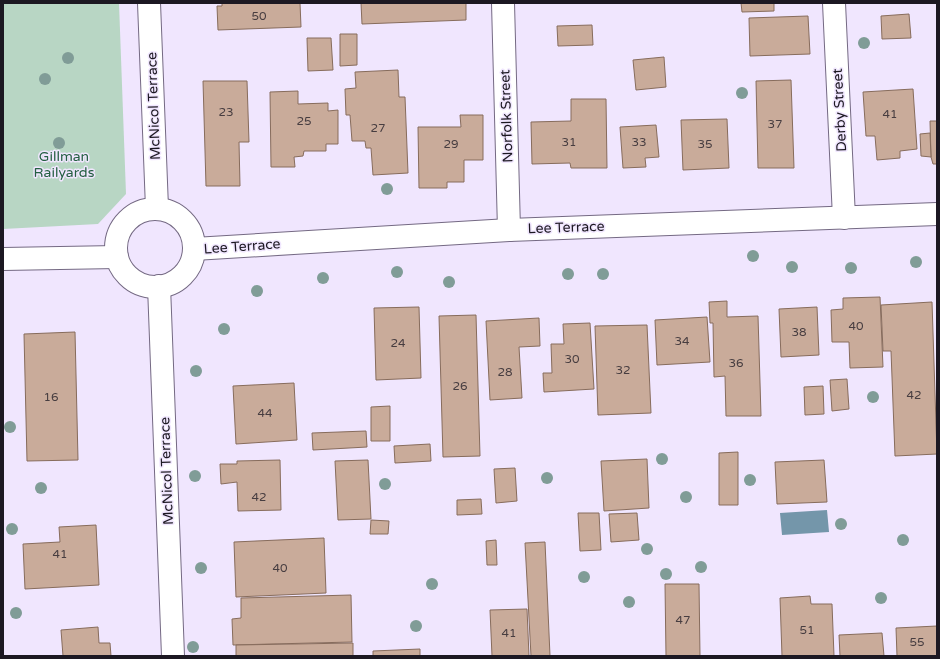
<svg xmlns="http://www.w3.org/2000/svg" width="940" height="659" font-family="'Varela Round',sans-serif">
<style>
.green{fill:#b8d6c4}
.water{fill:#7496aa}
.building{fill:#c9ab9a;stroke:#876c5c}
.lines{fill:none;stroke-linecap:round;stroke-linejoin:round}
.street-casing{stroke:#746983;stroke-width:24}
.street{stroke:#fff;stroke-width:22}
.tree{fill:#809c97}
.labels{text-anchor:middle;stroke-width:3;stroke-linejoin:round;paint-order:stroke}
.number-label{font-size:12px;fill:#473d40}
.street-label{font-size:14px;fill:#1c1822;stroke:#f0e6fe}
.park-label{font-size:14px;fill:#245f42;stroke:#f0e6fe}
</style>
<rect width="100%" height="100%" fill="#f0e6fe"/>
<polygon class="green" points="3,3 119,3 126,194 98,224 3,229"/>
<polygon class="water" points="827,510 829,532 782,535 780,513"/>
<g class="building">
<polygon points="222,3 300,3 301,27 218,30 217,6 222,6"/>
<polygon points="361,3 466,3 466,20 362,24"/>
<polygon points="741,3 774,3 774,11 742,12"/>
<polygon points="909,14 911,38 882,39 881,16"/>
<polygon points="808,16 810,54 750,56 749,18"/>
<polygon points="592,25 593,45 558,46 557,26"/>
<polygon points="340,34 357,34 357,65 340,66"/>
<polygon points="307,38 331,38 333,70 308,71"/>
<polygon points="664,57 666,87 636,90 633,60"/>
<polygon points="398,70 399,97 405,97 408,173 373,175 371,148 366,148 365,141 352,141 350,115 346,115 345,89 356,88 355,72"/>
<polygon points="791,80 794,168 758,168 756,81"/>
<polygon points="203,81 247,81 249,142 239,142 240,186 206,186"/>
<polygon points="913,89 917,149 900,151 900,158 877,160 875,136 866,136 863,92"/>
<polygon points="298,91 298,104 328,103 328,111 338,110 338,144 326,144 326,151 304,151 303,156 294,157 295,167 271,167 270,92"/>
<polygon points="571,99 606,99 607,168 571,168 570,163 532,164 531,122 571,121"/>
<polygon points="460,115 483,115 483,160 464,160 464,182 447,182 447,188 419,188 418,127 461,127"/>
<polygon points="727,119 729,168 683,170 681,120"/>
<polygon points="930,121 937,121 937,164 933,164 931,157"/>
<polygon points="656,125 659,157 645,158 646,167 623,168 620,127"/>
<polygon points="930,133 931,157 921,156 920,134"/>
<polygon points="880,297 883,367 850,368 849,342 832,342 831,310 843,309 843,298"/>
<polygon points="727,301 727,317 758,316 761,416 726,416 725,376 714,377 713,323 710,323 709,302"/>
<polygon points="932,302 937,454 895,456 891,351 883,351 881,305"/>
<polygon points="419,307 421,378 376,380 374,308"/>
<polygon points="817,307 819,355 781,357 779,309"/>
<polygon points="476,315 480,456 443,457 439,316"/>
<polygon points="707,317 710,362 657,365 655,320"/>
<polygon points="539,318 540,346 519,347 522,398 490,400 486,321"/>
<polygon points="590,323 594,389 544,392 543,373 552,373 551,344 564,344 563,324"/>
<polygon points="647,325 651,413 598,415 595,326"/>
<polygon points="75,332 78,460 27,461 24,334"/>
<polygon points="847,379 849,409 832,411 830,380"/>
<polygon points="294,383 297,440 236,444 233,386"/>
<polygon points="823,386 824,414 805,415 804,387"/>
<polygon points="390,406 390,441 371,441 371,407"/>
<polygon points="366,431 367,447 313,450 312,433"/>
<polygon points="430,444 431,461 395,463 394,446"/>
<polygon points="738,452 738,505 719,505 719,453"/>
<polygon points="647,459 649,508 604,511 601,461"/>
<polygon points="280,460 281,510 238,511 237,482 221,484 220,464 237,464 237,461"/>
<polygon points="368,460 371,519 338,520 335,461"/>
<polygon points="824,460 827,502 777,504 775,462"/>
<polygon points="515,468 517,501 496,503 494,469"/>
<polygon points="481,499 482,514 457,515 457,500"/>
<polygon points="578,513 599,513 601,550 580,551"/>
<polygon points="637,513 639,540 611,542 609,514"/>
<polygon points="371,520 389,521 388,534 370,534"/>
<polygon points="96,525 99,585 25,589 23,544 60,542 59,527"/>
<polygon points="324,538 326,593 236,597 234,542"/>
<polygon points="496,540 497,565 487,565 486,541"/>
<polygon points="545,542 550,656 531,656 525,543"/>
<polygon points="665,584 699,584 700,656 717,656 666,656"/>
<polygon points="351,595 352,642 233,645 232,619 241,618 241,598"/>
<polygon points="810,596 811,604 832,604 834,656 782,656 780,598"/>
<polygon points="527,609 529,656 492,656 490,610"/>
<polygon points="937,626 937,656 897,656 896,628"/>
<polygon points="98,627 99,643 110,643 111,656 63,656 61,630"/>
<polygon points="882,633 884,656 840,656 839,635"/>
<polygon points="353,643 353,656 236,656 236,645"/>
<polygon points="420,649 420,656 373,656 373,651"/>
</g>
<g class="lines">
<g class="street-casing">
<g id="street">
<polyline points="149,3 157,208"/>
<polyline points="503,3 509,230"/>
<polyline points="834,3 844,218"/>
<circle cx="155" cy="248" r="39"/>
<polyline points="194,249 509,230 937,214"/>
<polyline points="3,259 117,257"/>
<polyline points="159,286 173,656"/>
</g>
</g>
<use href="#street" class="street"/>
</g>
<g class="tree">
<circle cx="864" cy="43" r="6"/>
<circle cx="68" cy="58" r="6"/>
<circle cx="45" cy="79" r="6"/>
<circle cx="742" cy="93" r="6"/>
<circle cx="59" cy="143" r="6"/>
<circle cx="387" cy="189" r="6"/>
<circle cx="753" cy="256" r="6"/>
<circle cx="916" cy="262" r="6"/>
<circle cx="792" cy="267" r="6"/>
<circle cx="851" cy="268" r="6"/>
<circle cx="397" cy="272" r="6"/>
<circle cx="568" cy="274" r="6"/>
<circle cx="603" cy="274" r="6"/>
<circle cx="323" cy="278" r="6"/>
<circle cx="449" cy="282" r="6"/>
<circle cx="257" cy="291" r="6"/>
<circle cx="224" cy="329" r="6"/>
<circle cx="196" cy="371" r="6"/>
<circle cx="873" cy="397" r="6"/>
<circle cx="10" cy="427" r="6"/>
<circle cx="662" cy="459" r="6"/>
<circle cx="195" cy="476" r="6"/>
<circle cx="547" cy="478" r="6"/>
<circle cx="750" cy="480" r="6"/>
<circle cx="385" cy="484" r="6"/>
<circle cx="41" cy="488" r="6"/>
<circle cx="686" cy="497" r="6"/>
<circle cx="841" cy="524" r="6"/>
<circle cx="12" cy="529" r="6"/>
<circle cx="903" cy="540" r="6"/>
<circle cx="647" cy="549" r="6"/>
<circle cx="701" cy="567" r="6"/>
<circle cx="201" cy="568" r="6"/>
<circle cx="666" cy="574" r="6"/>
<circle cx="584" cy="577" r="6"/>
<circle cx="432" cy="584" r="6"/>
<circle cx="881" cy="598" r="6"/>
<circle cx="629" cy="602" r="6"/>
<circle cx="16" cy="613" r="6"/>
<circle cx="416" cy="626" r="6"/>
<circle cx="193" cy="647" r="6"/>
</g>
<g class="labels">
<g class="number-label">
<text x="259" y="20">50</text>
<text x="226" y="116">23</text>
<text x="890" y="118">41</text>
<text x="304" y="125">25</text>
<text x="775" y="128">37</text>
<text x="378" y="132">27</text>
<text x="569" y="146">31</text>
<text x="639" y="146">33</text>
<text x="451" y="148">29</text>
<text x="705" y="148">35</text>
<text x="856" y="330">40</text>
<text x="799" y="336">38</text>
<text x="682" y="345">34</text>
<text x="398" y="347">24</text>
<text x="572" y="363">30</text>
<text x="736" y="367">36</text>
<text x="623" y="374">32</text>
<text x="505" y="376">28</text>
<text x="460" y="390">26</text>
<text x="914" y="399">42</text>
<text x="51" y="401">16</text>
<text x="265" y="417">44</text>
<text x="259" y="501">42</text>
<text x="60" y="558">41</text>
<text x="280" y="572">40</text>
<text x="683" y="624">47</text>
<text x="807" y="634">51</text>
<text x="509" y="637">41</text>
<text x="917" y="646">55</text>
</g>
<g class="street-label">
<text transform="translate(153 106) rotate(-92)" y="5">McNicol Terrace</text>
<text transform="translate(839 110) rotate(-93)" y="5">Derby Street</text>
<text transform="translate(506 116) rotate(-92)" y="5">Norfolk Street</text>
<text transform="translate(566 227) rotate(-2)" y="5">Lee Terrace</text>
<text transform="translate(242 246) rotate(-4)" y="5">Lee Terrace</text>
<text transform="translate(166 471) rotate(-92)" y="5">McNicol Terrace</text>
</g>
<g class="park-label">
<text x="64" y="161">Gillman<tspan x="64" dy="16">Railyards</tspan></text>
</g>
</g>
<rect width="940" height="659" fill="none" stroke="#1c1822" stroke-width="8"/>
</svg>
